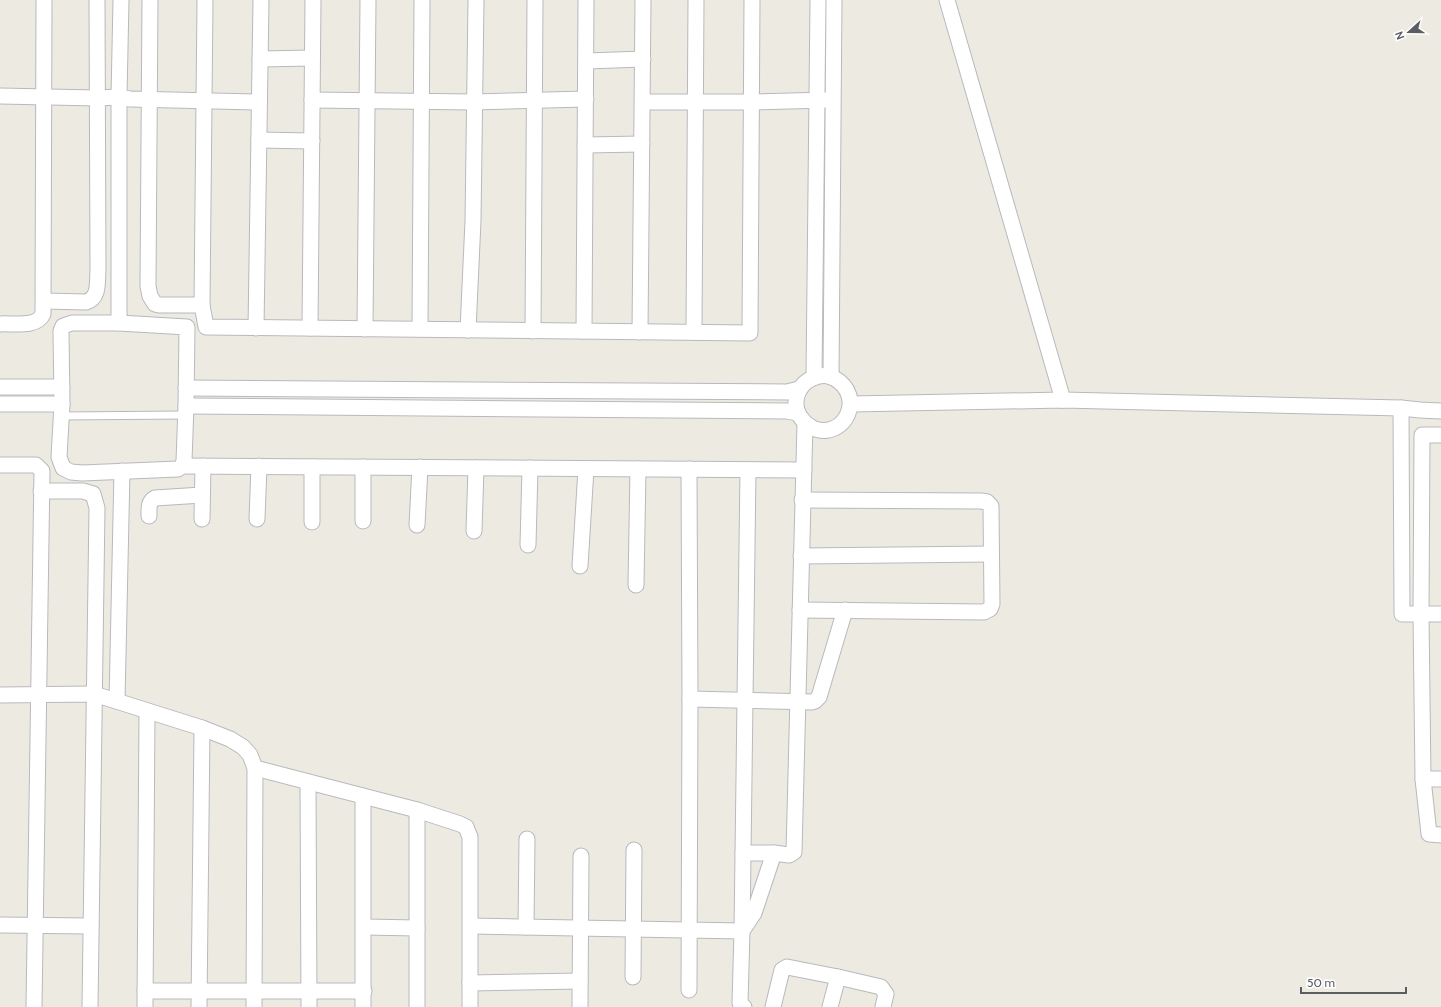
<svg xmlns="http://www.w3.org/2000/svg" width="1441" height="1007" font-family="Cabin,sans-serif">
<style>
.lines{fill:none;stroke-linecap:round;stroke-linejoin:round}
.lane-casing{stroke:#b7b9be;stroke-width:9}
.street-casing{stroke:#b7b9be;stroke-width:17}
.lane{stroke:#fff;stroke-width:7}
.street{stroke:#fff;stroke-width:15}
</style>
<rect width="100%" height="100%" fill="#edebe1"/>
<g class="lines">
<g class="lane-casing">
<polyline id="lane" points="61,416 186,415"/>
</g>
<g class="street-casing">
<g id="street">
<polyline points="150,0 148,286 150,296 155,304 159,305 202,305"/>
<polyline points="205,0 202,305 206,327 750,333 752,0"/>
<polyline points="947,0 1063,400"/>
<polyline points="260,59 312,58"/>
<polyline points="586,61 643,59"/>
<polyline points="0,96 97,98 119,97 130,99 259,102"/>
<polyline points="312,100 474,102 586,99"/>
<polyline points="643,102 751,102 828,100"/>
<polyline points="259,140 312,141"/>
<polyline points="585,145 642,144"/>
<path d="M44,301L86,302C100,298 97,281 98,269L97,0"/>
<polygon points="72,323 119,323 187,327 186,406 184,461 182,466 178,469 82,473 71,472 63,468 59,457 62,404 61,331 63,326"/>
<polyline points="119,323 119,97 121,0"/>
<path d="M0,324C13,323 37,328 43,314L44,0"/>
<polyline points="256,328 261,0"/>
<polyline points="310,328 313,0"/>
<polyline points="365,329 368,0"/>
<polyline points="420,329 422,0"/>
<polyline points="468,330 473,221 476,0"/>
<polyline points="533,331 535,0"/>
<polyline points="584,331 586,0"/>
<polyline points="640,332 643,0"/>
<polyline points="694,332 696,0"/>
<polyline points="814,377 818,0"/>
<polyline points="831,377 834,0"/>
<polyline points="0,387 62,387"/>
<polyline points="186,388 787,392 799,389"/>
<polyline points="0,404 62,404"/>
<polyline points="851,404 1063,400 1401,408 1420,410 1441,411"/>
<polyline points="186,406 787,411 798,413"/>
<polyline points="1401,408 1402,614 1421,614 1423,779 1429,834 1441,835"/>
<polyline points="1441,435 1422,435 1421,614 1441,614"/>
<polyline points="0,465 36,465 42,471 34,1007"/>
<polyline points="182,466 804,470"/>
<polyline points="312,467 312,522"/>
<polyline points="363,467 363,521"/>
<polyline points="41,491 83,491 93,494 97,508 90,1007"/>
<path d="M149,516C149,508 148,502 155,498L202,495"/>
<polyline points="202,519 203,466"/>
<polyline points="257,519 259,466"/>
<polyline points="417,525 420,467"/>
<polyline points="474,531 476,468"/>
<polyline points="528,545 530,468"/>
<polyline points="801,556 991,554"/>
<polyline points="580,566 586,469"/>
<polyline points="636,585 638,469"/>
<polyline points="800,610 984,612 990,609 992,604 991,506 987,502 981,501 802,500"/>
<polyline points="0,695 94,694 202,728 230,739 243,747 250,755 255,768 254,1007"/>
<polyline points="690,699 812,702 815,701 819,697 845,610"/>
<polyline points="117,701 122,471"/>
<polyline points="255,768 417,810 460,824 466,827 470,837 470,1007"/>
<polyline points="1423,779 1441,779"/>
<polyline points="308,782 309,1007"/>
<polyline points="417,810 417,1007"/>
<path d="M743,853H774L789,855L794,852L805,423C803,420 799,416 798,413C792,399 800,383 813,378C820,375 828,375 834,378C866,396 845,439 815,429C812,428 808,425 805,423"/>
<polyline points="0,925 91,926"/>
<polyline points="471,926 742,931 754,913 774,853"/>
<polyline points="364,927 417,928"/>
<polyline points="526,927 527,839"/>
<polyline points="633,977 634,850"/>
<polyline points="470,983 580,981"/>
<polyline points="689,990 690,699 689,469"/>
<polyline points="145,991 364,991"/>
<polyline points="145,1007 147,711"/>
<polyline points="199,1007 202,728"/>
<polyline points="363,1007 363,796"/>
<polyline points="580,1007 581,856"/>
<polyline points="744,1007 740,1003 742,931 748,470"/>
<polyline points="773,1007 782,970 787,967 838,977 881,987 886,994 883,1007"/>
<polyline points="830,1007 838,977"/>
</g>
</g>
<use href="#lane" class="lane"/>
<use href="#street" class="street"/>
</g>
<g transform="translate(1409 32) rotate(249)" stroke="#ffffff" stroke-width="3" paint-order="stroke">
<path d="M0-3L7 15L0 10L-7 15Z" fill="#5a5d62"/>
<text y="-6" font-size="11" font-weight="bold" text-anchor="middle" fill="#5a5d62">N</text>
</g>
<path d="M1301 987v6h105v-6" fill="none" stroke="#5a5d62" stroke-width="2"/>
<text x="1307" y="987" font-size="12" fill="#5a5d62" stroke="#ffffff" stroke-width="3" paint-order="stroke">50 m</text>
</svg>
